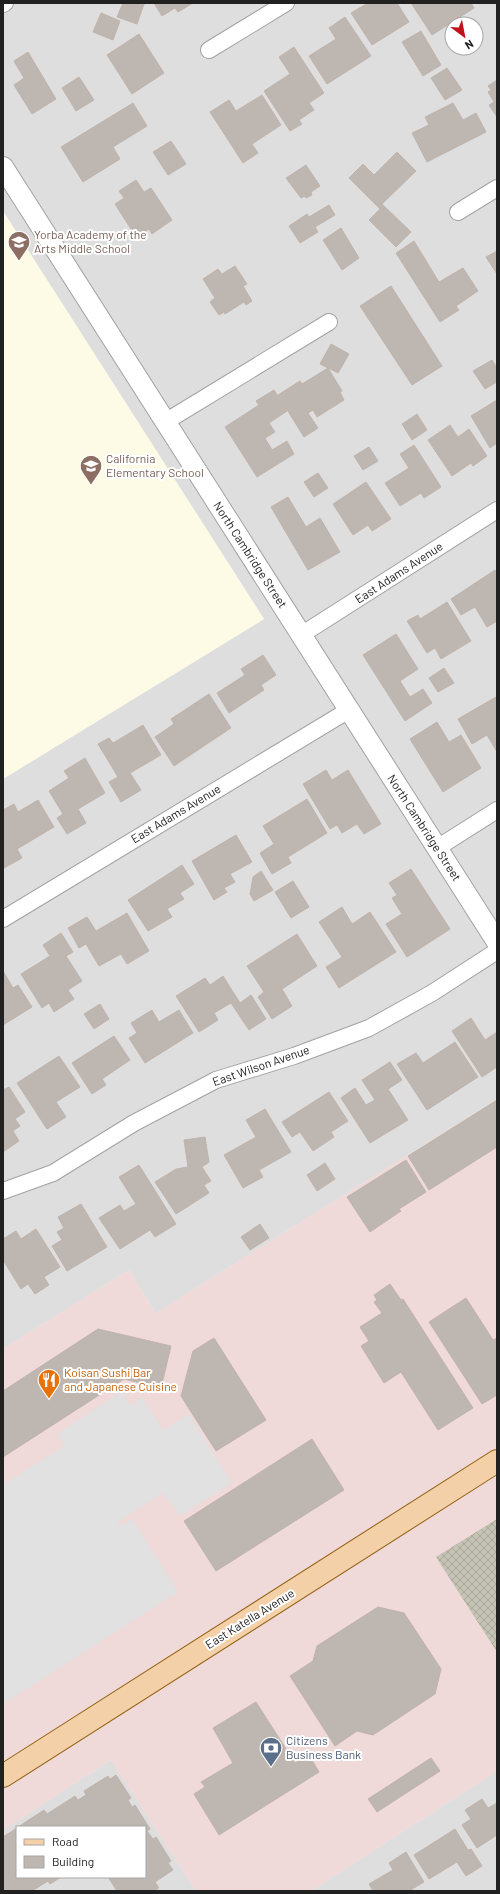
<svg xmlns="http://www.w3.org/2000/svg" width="500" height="1894" font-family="Barlow,sans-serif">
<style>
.residential{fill:#dfdede;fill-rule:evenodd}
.commercial{fill:#efd9d9}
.education{fill:#fdfbe5}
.construction{fill:url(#construction-cross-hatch)}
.parking{fill:#e1e1e1}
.building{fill:#bdb6b1;stroke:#c1b4ac}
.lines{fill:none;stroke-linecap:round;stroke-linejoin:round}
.minor-casing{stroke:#a2a2a2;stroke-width:18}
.tertiary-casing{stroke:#a2a2a2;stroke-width:22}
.primary-casing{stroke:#905f0d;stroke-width:24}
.minor{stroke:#fff;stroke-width:16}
.tertiary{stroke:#fff;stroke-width:20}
.primary{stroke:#f4d0a9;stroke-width:22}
.labels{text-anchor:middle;stroke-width:4;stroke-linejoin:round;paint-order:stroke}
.education-label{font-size:12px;fill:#785e54;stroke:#fff;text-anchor:start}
.street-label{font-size:12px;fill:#212121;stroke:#fff}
.food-label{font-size:12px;fill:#c56008;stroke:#fff;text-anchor:start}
.service-label{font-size:12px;fill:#4e5e75;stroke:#fff;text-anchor:start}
</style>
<defs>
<pattern id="construction-cross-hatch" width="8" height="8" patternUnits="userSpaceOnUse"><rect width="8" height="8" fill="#c4c3b4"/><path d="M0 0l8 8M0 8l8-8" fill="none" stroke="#a8a79a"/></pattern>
</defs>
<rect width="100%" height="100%" fill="#f0ede8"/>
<g class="residential">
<path d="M3,3H497V1099L156,1313L129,1270L3,1349V779L264,619L3,211ZM452,24H476V48H452Z"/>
<path d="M111,1760L196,1891H3V1830ZM17,1827H145V1877H17Z"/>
<polygon points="497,1771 497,1891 311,1891"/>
</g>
<polygon class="commercial" points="497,1099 497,1771 311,1891 196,1891 111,1760 3,1830 3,1349 129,1270 156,1313"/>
<polygon class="education" points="3,211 264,619 3,779"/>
<polygon class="construction" points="497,1519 497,1652 436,1557"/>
<polygon class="parking" points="122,1391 131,1406 142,1397 163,1430 189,1414 232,1483 180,1516 163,1493 117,1522 120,1526 132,1519 178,1592 3,1704 3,1485 64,1446 57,1434"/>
<g class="building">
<polygon points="123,3 147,3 144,4 137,24 117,17"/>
<polygon points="154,3 193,3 178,12 175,8 162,16"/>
<polygon points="368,3 397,3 409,22 372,45 351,13"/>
<polygon points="411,3 471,3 474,8 432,35"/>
<polygon points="101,13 120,21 113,40 93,32"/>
<polygon points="345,17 371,56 327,84 309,56 336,39 329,28"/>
<polygon points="421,31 441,65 423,76 402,42"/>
<polygon points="139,34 164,73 132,94 107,55"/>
<polygon points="294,47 324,93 309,103 314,110 299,120 302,124 290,131 264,91 290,74 279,57"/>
<polygon points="28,52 56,99 32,114 14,85 24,78 14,61"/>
<polygon points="447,68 462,90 445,100 431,78"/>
<polygon points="79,77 94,100 76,111 62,88"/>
<polygon points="497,80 497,117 489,105 494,102 488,92 491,90 488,86"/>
<polygon points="262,95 281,125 252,144 258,153 243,163 210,112 229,100 236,111"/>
<polygon points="133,103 147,126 113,147 120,159 83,182 61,147"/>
<polygon points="453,103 463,120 476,113 486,132 427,162 412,133 429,125 425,117"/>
<polygon points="171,141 186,164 168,175 153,152"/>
<polygon points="397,152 416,171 382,204 411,232 396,247 369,220 380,209 349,178 363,164 374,175"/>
<polygon points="306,165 320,186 311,192 312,195 306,198 305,196 301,198 286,178"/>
<polygon points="136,180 144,192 151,188 172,220 152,234 149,229 136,237 115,204 124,198 119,191"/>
<polygon points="329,205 335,215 315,227 318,232 300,243 289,226 307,214 309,217"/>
<polygon points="341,228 359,258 342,270 323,240"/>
<polygon points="414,241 439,282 463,268 478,291 456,306 459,310 440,322 396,253"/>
<polygon points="497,251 497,274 486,257"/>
<polygon points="235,266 247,284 243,286 252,301 246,305 244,302 225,314 224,312 219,315 210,302 215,298 203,279 218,269 222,274"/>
<polygon points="391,286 442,366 412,385 360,306"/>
<polygon points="331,344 349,354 338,373 320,364"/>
<polygon points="492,360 497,368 497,382 485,389 473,371"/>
<polygon points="328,368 342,391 340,392 344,400 317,417 313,410 308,413 318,428 304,437 278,395 300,381 302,384"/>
<polygon points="274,390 287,411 269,423 275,432 265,438 272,450 287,441 294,454 257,477 225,427 259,405 256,401"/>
<polygon points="497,400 497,443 490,448 471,416"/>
<polygon points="417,414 427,430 412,440 402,424"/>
<polygon points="450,425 458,437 469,429 487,456 473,466 471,463 452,476 428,440"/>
<polygon points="414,445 441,487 424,498 421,493 400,506 385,483 409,468 400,454"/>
<polygon points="369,447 378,461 363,470 354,456"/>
<polygon points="318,473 328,488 314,497 304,482"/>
<polygon points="366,482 391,519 372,531 368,525 353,535 333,504"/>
<polygon points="288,497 306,527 320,518 340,552 308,570 271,507"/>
<polygon points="495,570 497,573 497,621 487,627 475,607 461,615 451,599"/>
<polygon points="447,602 471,641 441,659 435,648 427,653 407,621 418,615 420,619"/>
<polygon points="396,634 418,669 400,681 410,697 423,689 432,703 405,721 363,655"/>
<polygon points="263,655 276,675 261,685 264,690 229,713 217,693 245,675 241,669"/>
<polygon points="444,668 454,683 438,692 429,678"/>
<polygon points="209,694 231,728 174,766 155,737 174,724 171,719"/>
<polygon points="496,697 497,699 497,752 487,735 472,744 458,719"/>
<polygon points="437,722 449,742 461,735 481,768 443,792 410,739"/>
<polygon points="143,725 161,755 130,773 141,790 121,802 109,782 118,777 98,744 109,738 113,743"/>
<polygon points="85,758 105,793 78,809 86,823 67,834 57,818 63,814 49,791 69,778 64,771"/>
<polygon points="326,770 332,780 348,770 381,824 364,834 357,824 342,833 337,825 330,829 303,784"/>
<polygon points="307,799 327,833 288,857 291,863 272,874 260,853 274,844 263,826"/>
<polygon points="38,800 54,827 17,849 22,858 4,868 3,810 14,804 18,812"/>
<polygon points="236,835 252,862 230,874 235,882 224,888 227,892 214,900 192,861"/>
<polygon points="182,865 194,884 180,893 184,899 167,909 172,917 148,931 128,900"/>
<polygon points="411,869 450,929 407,957 386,924 402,914 392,898 397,895 389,883"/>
<polygon points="261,871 273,890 254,901 250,894 253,877"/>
<polygon points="293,881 309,907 291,918 275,892"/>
<polygon points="342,907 352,924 370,912 396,952 339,988 326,967 342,957 319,922"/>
<polygon points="127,913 149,951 127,964 121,954 99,966 86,944 79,948 68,928 87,917 96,931"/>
<polygon points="61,933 73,952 66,956 82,981 68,990 74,999 54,1012 49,1003 42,1008 21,974 50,956 43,945"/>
<polygon points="297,934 317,966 282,989 292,1006 272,1019 258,997 264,992 247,966"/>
<polygon points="3,971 13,988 18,985 32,1007 3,1025"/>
<polygon points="223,976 240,1003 251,995 266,1019 249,1030 231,1003 214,1013 218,1020 199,1032 176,996 205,978 210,985"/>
<polygon points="100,1004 109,1019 94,1029 84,1014"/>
<polygon points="152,1010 159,1022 179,1010 193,1033 145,1063 129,1038 137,1033 131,1023"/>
<polygon points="471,1018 485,1040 497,1032 497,1067 482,1077 452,1031"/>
<polygon points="114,1036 130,1060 102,1079 106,1085 92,1094 72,1063"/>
<polygon points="455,1042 478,1077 427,1110 397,1064 416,1053 423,1063"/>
<polygon points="59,1056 80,1087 56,1102 66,1117 47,1129 17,1083"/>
<polygon points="390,1062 402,1080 388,1089 408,1120 370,1143 341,1098 355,1088 366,1105 375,1100 362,1080"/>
<polygon points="9,1087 25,1112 15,1119 20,1126 13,1131 19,1141 3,1152 3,1090"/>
<polygon points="329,1092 348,1121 331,1132 334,1137 313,1151 300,1132 292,1137 282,1122"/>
<polygon points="497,1100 497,1147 429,1190 408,1156"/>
<polygon points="265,1109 291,1152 259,1170 263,1177 243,1188 224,1155 256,1137 246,1120"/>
<polygon points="205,1137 209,1162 202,1167 211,1181 204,1185 209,1193 176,1214 155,1182 176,1169 188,1167 184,1140"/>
<polygon points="406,1160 426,1192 399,1209 401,1211 370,1232 347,1197"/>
<polygon points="325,1163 335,1179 317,1191 307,1175"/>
<polygon points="139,1165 176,1224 155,1237 150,1230 120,1249 99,1218 120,1205 124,1211 136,1204 119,1177"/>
<polygon points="81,1204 107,1247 67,1271 52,1246 62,1240 57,1232 64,1228 58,1217"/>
<polygon points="260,1224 269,1238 250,1250 241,1237"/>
<polygon points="36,1229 60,1267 44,1277 49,1285 35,1294 28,1284 21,1289 3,1260 3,1239 16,1231 21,1239"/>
<polygon points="390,1284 401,1300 403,1299 473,1408 438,1430 401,1372 384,1383 361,1346 369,1341 360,1327 382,1313 374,1302 377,1300 374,1295"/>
<polygon points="466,1298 493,1340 497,1338 497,1395 482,1404 429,1322"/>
<polygon points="98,1329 171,1346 161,1388 124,1379 3,1457 3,1391"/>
<polygon points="214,1338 266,1420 216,1451 181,1396 193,1351"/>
<polygon points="312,1439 344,1490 216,1571 184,1521"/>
<polygon points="378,1607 404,1613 441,1669 435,1694 373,1735 357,1731 335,1746 290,1676 313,1661 317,1646"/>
<polygon points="256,1702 295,1763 309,1755 319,1772 219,1835 194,1794 205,1787 201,1782 233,1763 213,1728"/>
<polygon points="431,1758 440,1771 377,1812 368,1799"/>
<polygon points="116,1775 131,1798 128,1800 132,1807 135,1805 150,1829 147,1831 153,1839 156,1837 171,1861 168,1863 173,1870 155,1882 159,1888 153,1891 117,1891 108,1877 145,1877 145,1827 18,1827 44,1810 47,1814 75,1796 78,1800 86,1795 84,1791 108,1776 110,1779"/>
<polygon points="482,1799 488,1808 497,1803 497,1835 477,1848 462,1825 471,1819 465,1810"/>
<polygon points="17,1828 17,1877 61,1877 50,1884 48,1881 32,1891 3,1891 3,1837"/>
<polygon points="455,1829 468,1850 471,1849 482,1866 466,1876 457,1862 429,1879 414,1855"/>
<polygon points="406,1852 424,1882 409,1891 373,1891 369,1884 393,1870 389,1863"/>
</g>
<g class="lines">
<g class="minor-casing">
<g id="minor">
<polyline points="3,4 5,3"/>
<polyline points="209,50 286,3"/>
<polyline points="458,212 497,188"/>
<polyline points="165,422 329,322"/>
<polyline points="301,635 497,510"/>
<polyline points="437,848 497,810"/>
<polyline points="3,919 349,710"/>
<polyline points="3,1191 53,1173 134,1123 216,1080 294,1056 369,1028 432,993 497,951"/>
</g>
</g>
<g class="tertiary-casing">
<polyline id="tertiary" points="3,167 497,942"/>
</g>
<g class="primary-casing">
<polyline id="primary" points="3,1776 497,1461"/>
</g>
<use href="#minor" class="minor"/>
<use href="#tertiary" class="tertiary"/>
<use href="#primary" class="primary"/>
</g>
<defs>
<g id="school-pin" transform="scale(1.15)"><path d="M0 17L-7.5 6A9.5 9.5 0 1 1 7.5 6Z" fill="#8d6e63" stroke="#fff"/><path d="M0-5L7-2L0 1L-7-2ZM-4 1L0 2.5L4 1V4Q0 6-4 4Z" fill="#fff"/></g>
<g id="restaurant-pin" transform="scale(1.15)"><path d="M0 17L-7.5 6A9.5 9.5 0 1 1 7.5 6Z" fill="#e8710a" stroke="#fff"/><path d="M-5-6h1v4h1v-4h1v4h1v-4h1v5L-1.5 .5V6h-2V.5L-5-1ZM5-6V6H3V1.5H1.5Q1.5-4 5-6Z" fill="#fff"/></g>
<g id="bank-pin" transform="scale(1.15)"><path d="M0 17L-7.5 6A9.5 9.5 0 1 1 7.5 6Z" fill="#5c6f8a" stroke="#fff"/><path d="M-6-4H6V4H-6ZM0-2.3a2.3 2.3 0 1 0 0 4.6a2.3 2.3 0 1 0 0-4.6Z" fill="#fff"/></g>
</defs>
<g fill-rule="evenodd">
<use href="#school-pin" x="19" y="242"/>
<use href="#school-pin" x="91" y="466"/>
<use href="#restaurant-pin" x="49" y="1380"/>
<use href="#bank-pin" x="271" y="1748"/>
</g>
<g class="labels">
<g class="education-label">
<text x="34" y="239">Yorba Academy of the<tspan x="34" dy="14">Arts Middle School</tspan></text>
<text x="106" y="463">California<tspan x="106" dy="14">Elementary School</tspan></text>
</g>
<g class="street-label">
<text transform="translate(250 555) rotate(57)" y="4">North Cambridge Street</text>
<text transform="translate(399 573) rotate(-33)" y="4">East Adams Avenue</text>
<text transform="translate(176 814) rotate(-31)" y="4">East Adams Avenue</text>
<text transform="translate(424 828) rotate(57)" y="4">North Cambridge Street</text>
<text transform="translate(261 1066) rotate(-19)" y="4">East Wilson Avenue</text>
<text transform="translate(250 1619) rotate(-32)" y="4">East Katella Avenue</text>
</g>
<g class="food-label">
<text x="64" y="1377">Koisan Sushi Bar<tspan x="64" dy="14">and Japanese Cuisine</tspan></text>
</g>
<g class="service-label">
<text x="286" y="1745">Citizens<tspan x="286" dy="14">Business Bank</tspan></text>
</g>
</g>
<rect width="500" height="1894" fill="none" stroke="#212121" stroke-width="8"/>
<rect x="16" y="1826" width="130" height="52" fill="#ffffff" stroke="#a6a6a6"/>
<rect x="24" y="1839" width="20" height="6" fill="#f4d0a9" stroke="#a6a6a6"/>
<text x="52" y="1846" font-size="12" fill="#212121">Road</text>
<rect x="24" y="1856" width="20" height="12" fill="#bdb6b1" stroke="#a6a6a6"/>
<text x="52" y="1866" font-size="12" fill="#212121">Building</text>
<g transform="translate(464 36) rotate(148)"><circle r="19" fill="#ffffff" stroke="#a6a6a6"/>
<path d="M0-3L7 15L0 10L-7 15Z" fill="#bf121a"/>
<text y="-6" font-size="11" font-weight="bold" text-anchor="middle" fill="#212121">N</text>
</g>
</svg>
